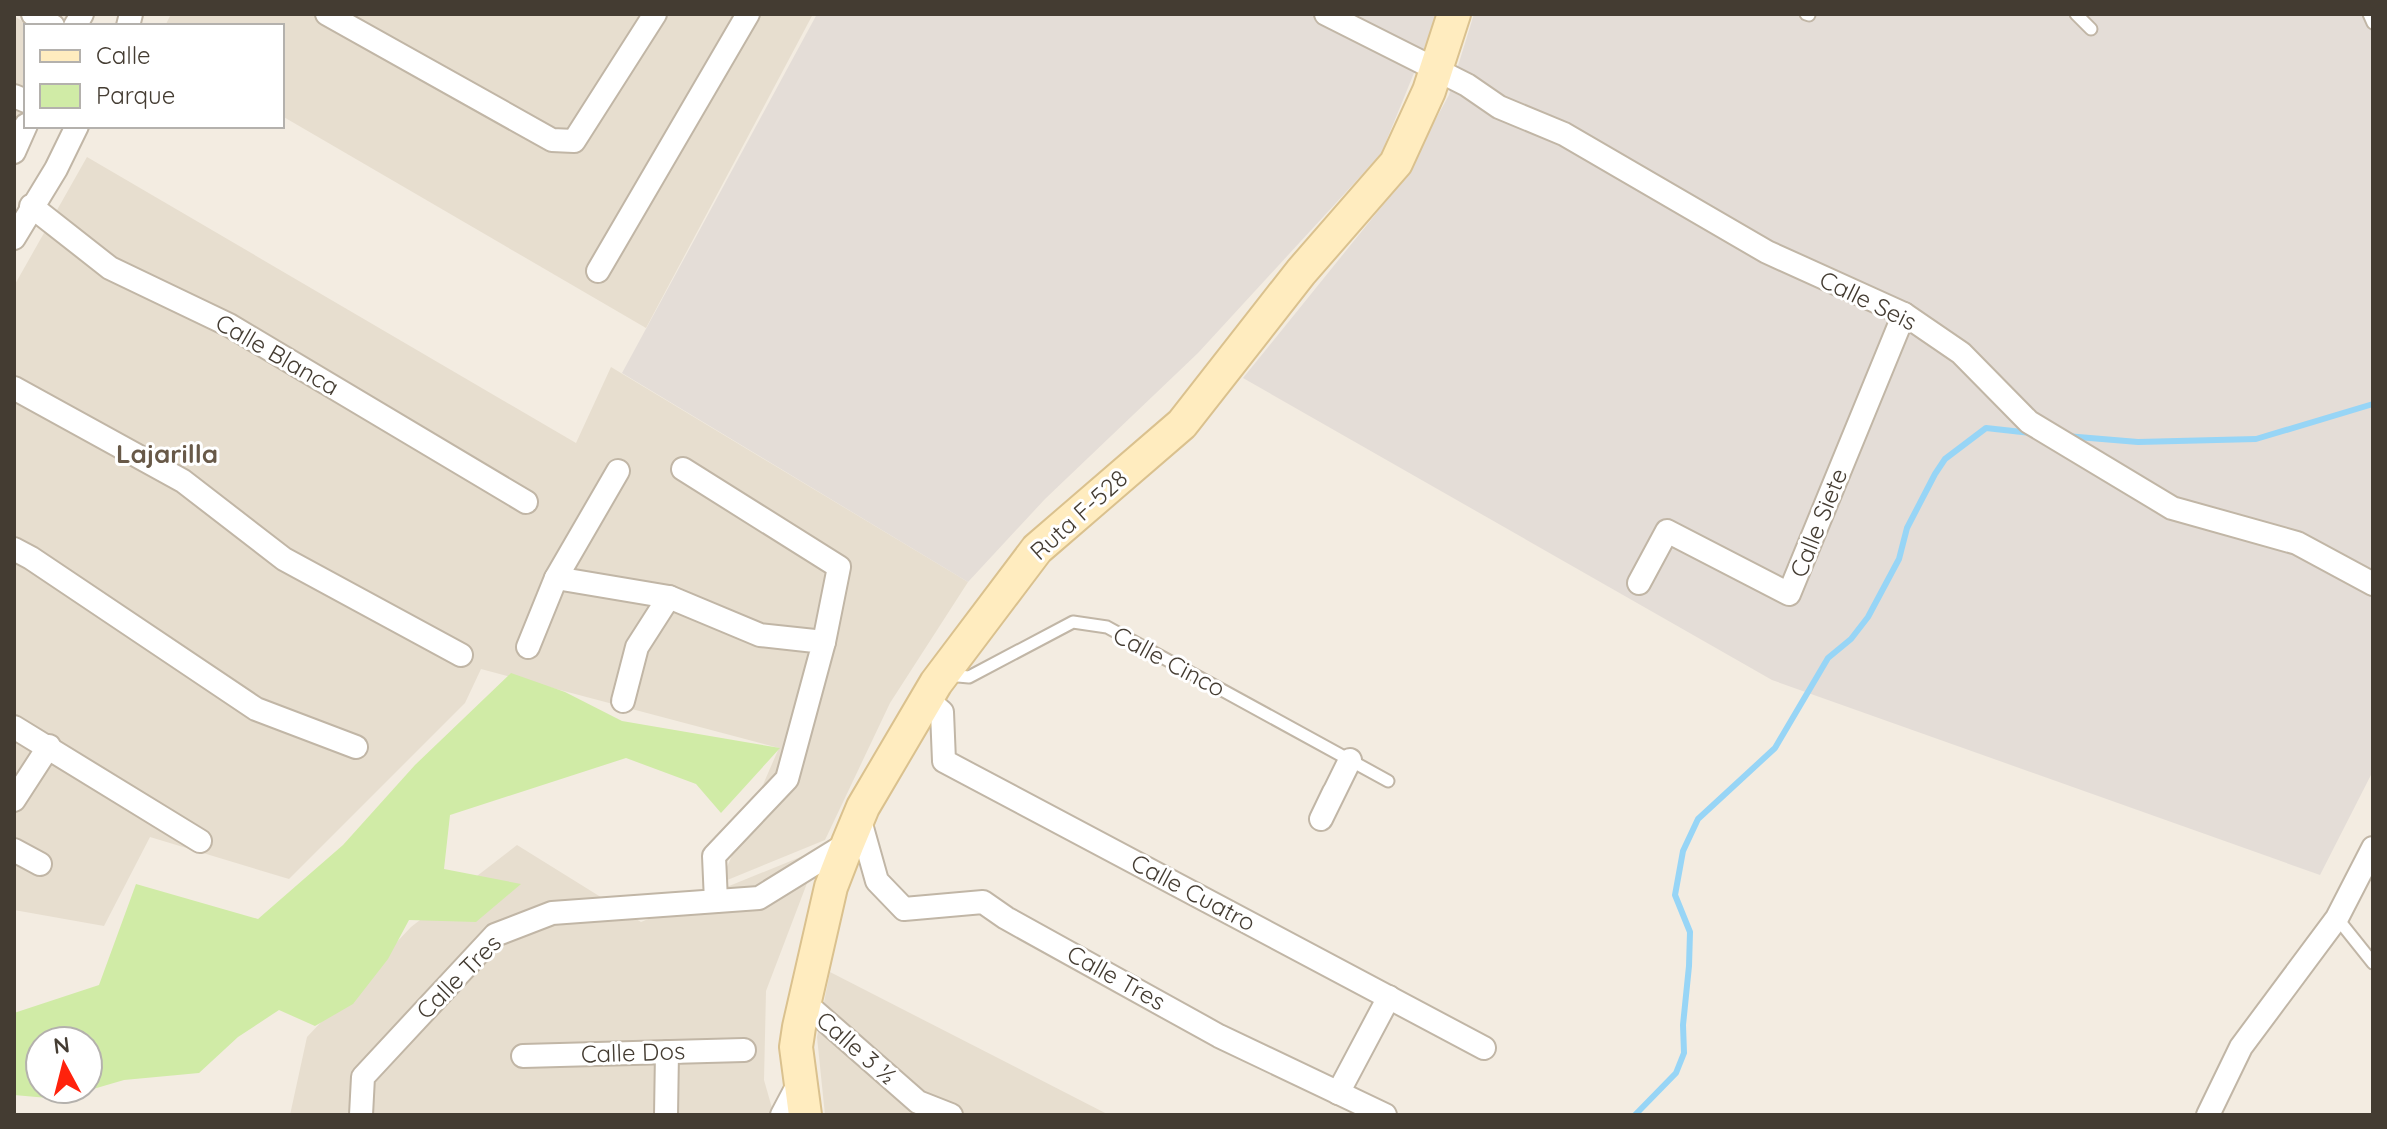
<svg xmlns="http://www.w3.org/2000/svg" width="2387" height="1129" font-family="Quicksand,sans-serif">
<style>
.residential{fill:#e7decf}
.industrial{fill:#e4ddd7}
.green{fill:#d0eba6;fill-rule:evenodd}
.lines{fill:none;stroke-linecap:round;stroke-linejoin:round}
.stream{stroke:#97d5f6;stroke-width:6}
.service-casing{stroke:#c1b6a6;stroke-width:15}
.minor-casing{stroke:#c1b6a6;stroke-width:26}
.secondary-casing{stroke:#dac18e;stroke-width:36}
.service{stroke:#fff;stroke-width:11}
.minor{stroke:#fff;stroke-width:22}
.secondary{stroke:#ffecbf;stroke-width:32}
.labels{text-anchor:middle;stroke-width:6;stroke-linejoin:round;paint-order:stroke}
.street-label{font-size:24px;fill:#443c32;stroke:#fff}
.neighbourhood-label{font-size:26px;font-weight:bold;fill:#685948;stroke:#fff}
</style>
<rect width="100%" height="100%" fill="#f3ece1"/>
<g class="residential">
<polygon points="171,14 813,14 646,328 282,116 282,26 165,26"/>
<polygon points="14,16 30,26 26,26 26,126 14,153"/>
<polygon points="87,157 576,443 611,367 968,582 890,703 825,840 720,883 779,748 481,669 465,703 289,879 150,837 104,926 14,910 14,286"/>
<polygon points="517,845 641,922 820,849 766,991 764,1080 774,1115 290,1115 307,1037 411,927"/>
<polygon points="830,972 1109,1115 825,1115 817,1037"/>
</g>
<g class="industrial">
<polygon points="817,14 1438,14 1381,154 1198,353 1045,499 968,582 622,373"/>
<polygon points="1474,14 2373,14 2373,771 2320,875 1772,680 1243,378 1400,184 1449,95"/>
</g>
<path class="green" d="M511,673L565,692L622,721L780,748L721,813L696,784L626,758L450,815L444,869L521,884L476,922L409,920L388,959L353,1004L315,1026L279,1010L238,1037L199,1073L124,1080L59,1099L14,1095V1013L99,985L136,884L258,919L343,845L415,765ZM40,1041H88V1089H40Z"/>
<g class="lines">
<g class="stream">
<polyline points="2066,436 2138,442 2256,439 2373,404"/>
<polyline points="1635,1115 1676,1073 1684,1053 1683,1025 1689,966 1690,932 1675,895 1683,851 1698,819 1775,748 1828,658 1851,639 1868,617 1899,559 1907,528 1935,474 1945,459 1986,428 2031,433"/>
</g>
<g class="service-casing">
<g id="service">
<polyline points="1806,14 1809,15"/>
<polyline points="2076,14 2091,29"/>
<polyline points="2369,14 2373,23"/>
<polyline points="947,675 969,677 1073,622 1107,627 1388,781"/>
<polyline points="2337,918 2373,963"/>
</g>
</g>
<g class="minor-casing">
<g id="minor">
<polyline points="33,14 53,26"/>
<polyline points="327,14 552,140 574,141 655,14"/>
<polyline points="1326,14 1467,85 1499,107 1564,134 1767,252 1904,314 1961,353 2029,422 2172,508 2297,543 2373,584"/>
<polyline points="75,26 82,14"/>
<polyline points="128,26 131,14"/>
<polyline points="14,96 26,101"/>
<polyline points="14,152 26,125"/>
<polyline points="31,206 110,268 229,325 526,502"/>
<polyline points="14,238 56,169 77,126"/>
<polyline points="598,271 748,14"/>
<polyline points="14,388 183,481 284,559 461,655"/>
<polyline points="683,469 839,567 824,642"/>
<polyline points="14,549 31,558 256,709 356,747"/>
<polyline points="556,578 618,471"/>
<polyline points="1639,583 1667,531 1789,594 1904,314"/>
<polyline points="528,647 556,578 669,597 760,635 824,642 787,779 714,856 716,901"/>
<polyline points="927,699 942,712 944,761 1484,1048"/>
<polyline points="623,701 637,647 669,597"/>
<polyline points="14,727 200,841"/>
<polyline points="1334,792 1321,819 1350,760"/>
<polyline points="14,800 49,746"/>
<polyline points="859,817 877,881 904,909 983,902 1006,918 1219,1036 1385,1115"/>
<polyline points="14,850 40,864"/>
<polyline points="804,1002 918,1102 951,1115"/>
<polyline points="523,1056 744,1050"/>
<polyline points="1338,1093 1389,997"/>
<polyline points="361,1115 363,1077 495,935 552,913 759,898 848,843"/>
<polyline points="666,1115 667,1052"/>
<polyline points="782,1115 800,1081"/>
<polyline points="2208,1115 2241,1047 2337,918 2373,848"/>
</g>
</g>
<g class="secondary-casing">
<polyline id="secondary" points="805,1115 796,1047 799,1027 831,887 848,843 863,807 936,683 1037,549 1182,424 1301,272 1396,163 1429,91 1454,14"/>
</g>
<use href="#service" class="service"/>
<use href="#minor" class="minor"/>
<use href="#secondary" class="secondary"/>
</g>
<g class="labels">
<g class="street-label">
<text transform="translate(1868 301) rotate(26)" y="8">Calle Seis</text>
<text transform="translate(277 355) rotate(30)" y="8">Calle Blanca</text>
<text transform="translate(1079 515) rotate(-42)" y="8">Ruta F-528</text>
<text transform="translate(1819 523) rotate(-68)" y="8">Calle Siete</text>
<text transform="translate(1169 662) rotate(28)" y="8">Calle Cinco</text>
<text transform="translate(1193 893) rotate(28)" y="8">Calle Cuatro</text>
<text transform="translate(459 977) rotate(-45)" y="8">Calle Tres</text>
<text transform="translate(1116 978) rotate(29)" y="8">Calle Tres</text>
<text transform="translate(856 1048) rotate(41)" y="8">Calle 3 ½</text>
<text transform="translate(633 1053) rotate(-2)" y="8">Calle Dos</text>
</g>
<g class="neighbourhood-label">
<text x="167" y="463">Lajarilla</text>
</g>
</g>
<rect width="2387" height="1129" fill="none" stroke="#443c32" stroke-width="32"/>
<rect x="24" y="24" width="260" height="104" fill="#ffffff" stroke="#b4b1ad" stroke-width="2"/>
<rect x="40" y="50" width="40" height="12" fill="#ffecbf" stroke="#b4b1ad" stroke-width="2"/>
<text x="96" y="64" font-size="24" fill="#443c32">Calle</text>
<rect x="40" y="84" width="40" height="24" fill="#d0eba6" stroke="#b4b1ad" stroke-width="2"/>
<text x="96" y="104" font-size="24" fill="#443c32">Parque</text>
<g transform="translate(64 1065) rotate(353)"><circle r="38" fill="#ffffff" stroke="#b4b1ad" stroke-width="2"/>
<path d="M0-6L14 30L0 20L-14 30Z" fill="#ff220c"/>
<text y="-12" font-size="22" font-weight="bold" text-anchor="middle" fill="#443c32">N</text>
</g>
</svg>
